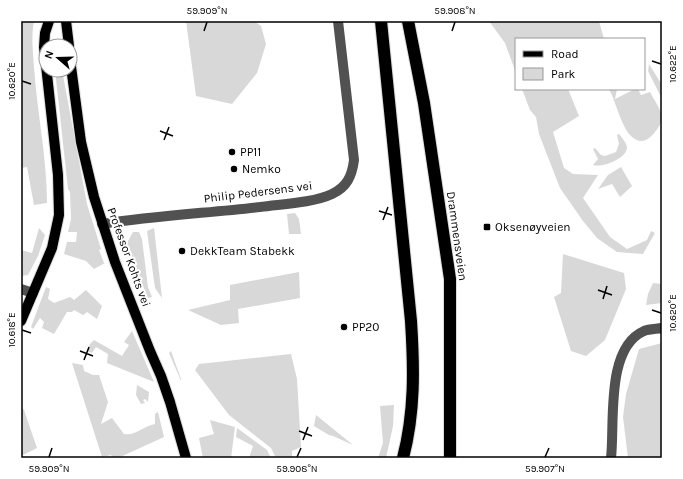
<svg xmlns="http://www.w3.org/2000/svg" width="683" height="479" font-family="Karla,sans-serif">
<style>
.green{fill:#d8d8d8}
.lines{fill:none;stroke-linecap:round;stroke-linejoin:round}
.major-casing{stroke:#dbdbdb;stroke-width:12}
.highway-casing{stroke:#dbdbdb;stroke-width:14}
.minor{stroke:#515151;stroke-width:10}
.major{stroke:#000;stroke-width:10}
.highway{stroke:#000;stroke-width:12}
.ticks{fill:none;stroke:#000;stroke-width:1.5}
.poi-dot{fill:#000;stroke:#fff;stroke-width:1.5}
.labels{text-anchor:middle;stroke-width:4;stroke-linejoin:round;paint-order:stroke}
.poi-label{font-size:12px;fill:#000;stroke:#fff;text-anchor:start}
.street-label{font-size:12px;fill:#000;stroke:#fff}
.neatline{fill:none;stroke:#000;stroke-width:1.5}
.ticks-label{font-size:10px;text-anchor:middle;fill:#000}
</style>
<rect width="100%" height="100%" fill="#fff"/>
<g class="green">
<path d="M21,21H34C31,36 33,52 34,67C37,112 47,158 47,203L34,205L27,167L21,168Z"/>
<polygon points="186,21 254,21 261,26 266,44 257,73 232,104 196,96"/>
<polygon points="489,21 599,21 604,39 516,39 516,73 505,43"/>
<polygon points="649,64 662,85 662,99 648,71"/>
<polygon points="55,70 62,70 87,204 101,249 99,250 104,263 105,263 94,269 86,261 64,254 67,242 76,242 77,232 68,232 71,219 70,192 68,189"/>
<polygon points="522,89 568,89 579,116 553,132 564,168 573,174 598,175 583,198 610,237 627,249 647,240 651,231 655,233 643,254 617,252 597,238 583,221 560,188 539,134 536,117 530,110"/>
<path d="M609,89H617L615,99L635,89H638L641,95L650,92C654,100 661,109 662,117C662,122 660,125 658,128C651,138 642,147 631,136C621,126 616,102 609,89Z"/>
<path d="M619,134C622,138 627,143 627,148C626,159 602,168 593,165L598,159L593,149L595,148L601,155L605,156L616,152L619,144L617,135Z"/>
<polygon points="621,167 632,186 620,197 612,184 598,189 608,175"/>
<polygon points="295,213 299,219 301,234 289,234 287,214"/>
<polygon points="39,228 45,235 38,256 28,275 21,276 21,264 24,262 21,263 21,250 32,253"/>
<polygon points="154,228 161,289 162,298 155,288 147,231"/>
<polygon points="133,232 139,232 142,239 148,287 152,297 148,298 126,245"/>
<polygon points="563,254 624,273 626,289 605,340 586,356 571,351 554,297 561,293"/>
<polygon points="299,272 300,298 238,309 239,323 221,325 188,310 230,300 230,285"/>
<polygon points="653,283 662,284 662,303 646,305 648,294"/>
<polygon points="46,287 50,289 48,299 54,303 70,297 74,300 86,290 102,306 97,319 87,312 83,315 74,310 72,312 67,312 54,334 42,328 44,322 40,318 33,329 31,327"/>
<polygon points="132,331 154,382 107,363 108,354 96,347 92,353 87,351 90,344 94,340 122,356 129,345 124,342"/>
<polygon points="662,343 662,458 628,458 623,417 626,394 639,349"/>
<polygon points="171,351 181,379 181,381 169,353"/>
<polygon points="291,354 297,379 301,447 292,451 292,458 276,458 271,448 229,415 195,370 199,364"/>
<path d="M72,363L83,365L84,371L93,375H99L108,402L101,424L112,418L124,434C135,436 144,426 155,424V414L158,412L164,437L118,458H113L111,455L102,457Z"/>
<polygon points="137,385 149,392 148,402 145,399 143,400 145,403 141,404 136,395"/>
<polygon points="394,405 393,426 386,458 378,458 383,443 380,406"/>
<polygon points="21,406 24,410 37,448 21,456"/>
<polygon points="316,415 353,445 333,436 329,435 314,426"/>
<polygon points="210,420 235,427 231,458 203,458 199,438 214,434"/>
<polygon points="237,428 267,450 271,458 249,458 253,446 236,437"/>
</g>
<g class="lines">
<g class="major-casing">
<g id="major">
<polyline points="66,21 69,46"/>
<polyline points="70,59 81,142 94,197 115,262 150,351 161,376 170,402 186,458"/>
<polyline points="21,321 52,248 59,215 58,175 44,47 45,33 49,21"/>
</g>
</g>
<g class="highway-casing">
<g id="highway">
<path d="M381,21L411,321C414,368 415,412 403,458"/>
<polyline points="408,21 424,103 450,279 450,458"/>
</g>
</g>
<g class="minor">
<path d="M102,224C154,216 207,213 260,207C281,204 313,203 332,194C347,187 352,176 354,160L338,21"/>
<polyline points="21,289 33,293"/>
<path d="M611,458C615,424 605,348 644,331C649,329 656,329 662,328"/>
</g>
<use href="#major" class="major"/>
<use href="#highway" class="highway"/>
</g>
<path class="ticks" d="M204,31L207,22M452,31L455,22M652,61L661,64M22,81L31,84M160,131L173,136M164,140L169,127M379,211L392,215M383,220L388,207M598,290L612,295M603,299L607,286M652,310L661,313M22,330L31,333M80,351L93,356M84,360L89,347M299,431L312,436M303,440L308,427M49,457L52,448M297,457L301,448M545,457L549,448"/>
<g class="poi-dot">
<circle cx="232" cy="152" r="4"/>
<circle cx="234" cy="169" r="4"/>
<rect x="483" y="223" width="8" height="8" rx="2"/>
<circle cx="182" cy="251" r="4"/>
<circle cx="344" cy="327" r="4"/>
</g>
<g class="labels">
<g class="poi-label">
<text x="240" y="156">PP11</text>
<text x="242" y="173">Nemko</text>
<text x="495" y="231">Oksenøyveien</text>
<text x="190" y="255">DekkTeam Stabekk</text>
<text x="352" y="331">PP20</text>
</g>
<g class="street-label">
<text transform="translate(258 192) rotate(-7)" y="4">Philip Pedersens vei</text>
<text transform="translate(457 236) rotate(82)" y="4">Drammensveien</text>
<text transform="translate(129 257) rotate(70)" y="4">Professor Kohts vei</text>
</g>
</g>
<rect width="683" height="479" fill="none" stroke="#ffffff" stroke-width="44"/>
<rect x="515" y="38" width="130" height="52" fill="#ffffff" stroke="#999999"/>
<rect x="523" y="51" width="20" height="6" fill="#000000" stroke="#999999"/>
<text x="551" y="58" font-size="12" fill="#000000">Road</text>
<rect x="523" y="68" width="20" height="12" fill="#d8d8d8" stroke="#999999"/>
<text x="551" y="78" font-size="12" fill="#000000">Park</text>
<g transform="translate(58 58) rotate(290)"><circle r="19" fill="#ffffff" stroke="#999999"/>
<path d="M0-3L7 15L0 10L-7 15Z" fill="#000000"/>
<text y="-6" font-size="11" font-weight="bold" text-anchor="middle" fill="#000000">N</text>
</g>
<rect x="22" y="22" width="639" height="435" class="neatline"/>
<g class="ticks-label">
<text x="207" y="14">59.909°N</text>
<text x="455" y="14">59.908°N</text>
<text transform="translate(672 64) rotate(-90)" y="4">10.622°E</text>
<text transform="translate(11 81) rotate(-90)" y="4">10.620°E</text>
<text transform="translate(672 313) rotate(-90)" y="4">10.620°E</text>
<text transform="translate(11 330) rotate(-90)" y="4">10.618°E</text>
<text x="49" y="472">59.909°N</text>
<text x="297" y="472">59.908°N</text>
<text x="545" y="472">59.907°N</text>
</g>
</svg>
